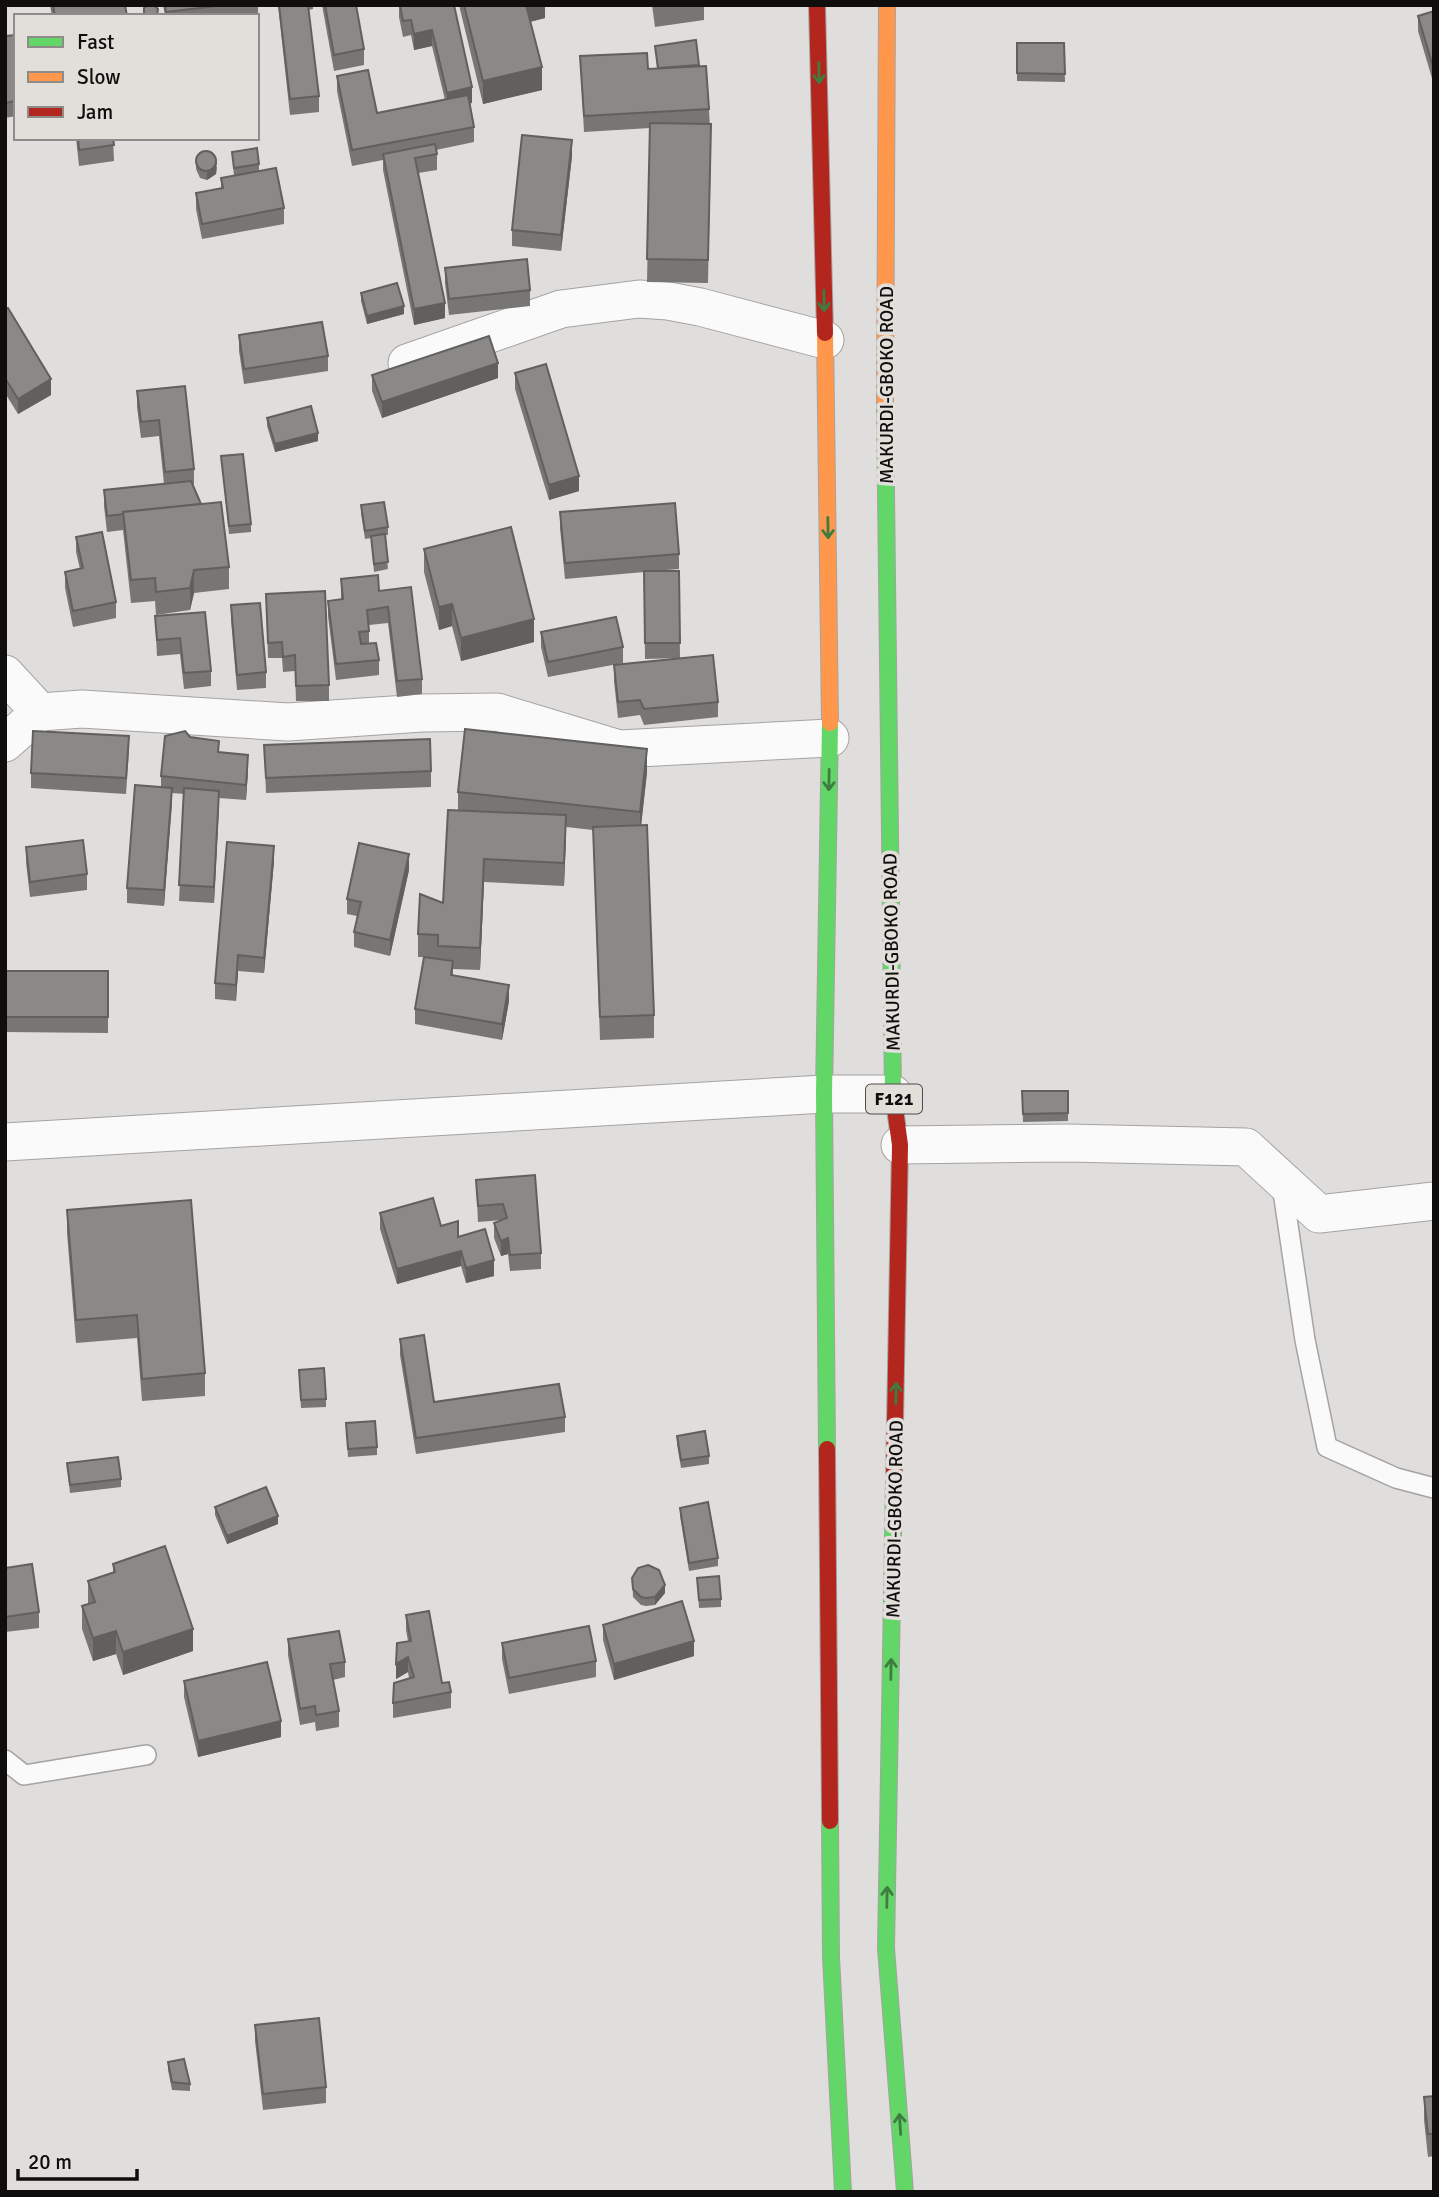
<svg xmlns="http://www.w3.org/2000/svg" width="1439" height="2197" font-family="Signika,sans-serif">
<style>
.lines{fill:none;stroke-linecap:round;stroke-linejoin:round}
.lane-casing{stroke:#a5a3a1;stroke-width:22}
.street-casing{stroke:#a5a3a1;stroke-width:39}
.fast-casing{stroke:#a5a3a1;stroke-width:18}
.slow-casing{stroke:#a5a3a1;stroke-width:18}
.jam-casing{stroke:#a5a3a1;stroke-width:18}
.lane{stroke:#fafafa;stroke-width:19}
.street{stroke:#fafafa;stroke-width:37}
.fast{stroke:#63d668;stroke-width:16}
.slow{stroke:#ff974d;stroke-width:16}
.jam{stroke:#b3261e;stroke-width:16}
.wall{fill:#777674}
.shaded-wall{fill:#61605e}
.building{fill:#8a8987;stroke:#61605e;stroke-width:2}
.oneway{stroke:#3e7c3f}
.labels{text-anchor:middle;stroke-width:7;stroke-linejoin:round;paint-order:stroke}
.shield{fill:#e2deda;stroke:#4f4c4a;stroke-width:2}
.shield-label{font-size:18px;font-weight:bold;fill:#100e0d}
.street-label{font-size:19px;fill:#100e0d;stroke:#e2deda}
</style>
<rect width="100%" height="100%" fill="#e0dedc"/>
<g class="lines">
<g class="lane-casing">
<g id="lane">
<polyline points="1282,1185 1305,1340 1327,1447 1396,1478 1434,1488"/>
<polyline points="5,1760 24,1775 146,1755"/>
</g>
</g>
<g class="street-casing">
<g id="street">
<polyline points="407,363 561,309 639,299 668,301 700,307 825,340"/>
<polyline points="5,674 40,712"/>
<polyline points="5,743 40,712 82,709 288,722 422,713 497,712 619,749 830,738"/>
<polyline points="5,1142 824,1094 893,1094"/>
<polyline points="900,1145 1068,1143 1246,1147 1319,1214 1434,1201"/>
</g>
</g>
<g class="fast-casing">
<g id="fast">
<polyline points="885,405 893,1094 896,1116"/>
<polyline points="827,1449 824,1094 830,723"/>
<polyline points="894,1479 886,1948 905,2192"/>
<polyline points="830,1821 831,1957 843,2192"/>
</g>
</g>
<g class="slow-casing">
<g id="slow">
<polyline points="825,333 830,723"/>
<polyline points="885,405 887,5"/>
</g>
</g>
<g class="jam-casing">
<g id="jam">
<polyline points="817,5 825,333"/>
<polyline points="827,1449 830,1821"/>
<polyline points="894,1479 900,1145 896,1116"/>
</g>
</g>
<use href="#lane" class="lane"/>
<use href="#street" class="street"/>
<use href="#fast" class="fast"/>
<use href="#slow" class="slow"/>
<use href="#jam" class="jam"/>
</g>
<g class="wall">
<polygon points="50,5 125,5 127,16 52,16"/>
<polygon points="163,5 258,5 258,17 257,16 165,16"/>
<polygon points="278,5 313,5 313,9 308,10 319,96 319,112 290,115"/>
<polygon points="322,5 356,5 364,49 364,65 334,71"/>
<polygon points="399,5 454,5 472,103 470,103 474,127 474,142 436,150 437,154 437,170 418,173 445,318 414,325 383,170 383,160 352,166 337,91 337,76 377,113 445,100 432,46 414,50 411,35 403,37 399,17"/>
<polygon points="459,5 545,5 545,18 530,22 542,90 483,104"/>
<polygon points="652,5 704,5 704,20 655,27"/>
<polygon points="1434,11 1434,85 1418,31 1418,16"/>
<polygon points="16,35 16,116 5,118 5,36"/>
<polygon points="696,40 699,66 709,109 711,147 708,283 647,282 650,128 584,132 580,56 648,69 657,68 655,46"/>
<polygon points="1017,43 1064,43 1065,82 1017,81"/>
<polygon points="76,138 113,138 114,161 79,166"/>
<polygon points="232,152 259,164 259,171 284,208 284,224 202,239 196,209 196,193 221,188 221,178 234,176"/>
<polygon points="572,156 561,251 512,246 512,230"/>
<polygon points="196,161 217,167 216,174 207,180 200,178 196,169"/>
<polygon points="445,268 530,290 530,306 449,315 445,283"/>
<polygon points="361,293 404,314 367,324 361,301"/>
<polygon points="5,309 51,395 18,414 5,393"/>
<polygon points="239,335 328,356 328,371 244,384 239,351"/>
<polygon points="515,373 579,491 549,500 515,389"/>
<polygon points="372,375 498,378 382,418 372,391"/>
<polygon points="185,386 194,469 194,484 192,485 229,567 229,589 194,593 190,610 156,615 155,601 131,603 123,530 107,532 104,506 104,490 164,484 159,436 141,438 137,407 137,391"/>
<polygon points="267,418 318,441 275,452 267,426"/>
<polygon points="221,456 251,524 251,532 229,534"/>
<polygon points="361,505 388,527 388,535 385,535 388,569 374,572 371,538 365,539 361,513"/>
<polygon points="560,512 679,554 679,569 654,571 679,571 680,658 718,702 718,717 644,725 640,715 618,718 614,681 614,665 679,658 645,659 644,572 565,579 560,528"/>
<polygon points="76,537 116,602 116,618 73,627 65,588 65,572 80,569 76,552"/>
<polygon points="424,549 534,642 461,661 452,626 439,630 424,572"/>
<polygon points="341,579 379,591 411,587 422,679 422,694 397,697 388,623 369,625 369,643 379,660 379,675 336,680 328,616 328,601 341,599"/>
<polygon points="266,594 329,685 329,701 296,701 295,671 283,672 282,658 268,658"/>
<polygon points="231,605 266,672 266,688 237,690 231,620"/>
<polygon points="205,612 211,671 211,686 184,689 180,654 157,656 155,616"/>
<polygon points="541,632 623,647 623,663 548,677 541,647"/>
<polygon points="190,737 219,752 248,770 246,800 219,798 214,903 179,901 184,794 172,793 164,906 127,903 127,888 161,787 161,776"/>
<polygon points="264,745 431,771 431,787 266,793"/>
<polygon points="129,751 126,794 31,788 31,773"/>
<polygon points="647,772 641,826 654,1015 654,1038 600,1040 593,830 566,827 564,886 484,882 480,970 453,969 453,976 509,1001 502,1040 415,1024 415,1009 424,957 418,957 418,934 443,903 458,810 458,792"/>
<polygon points="26,847 87,874 87,890 30,897 26,862"/>
<polygon points="274,861 264,973 238,971 236,1001 215,999 215,983"/>
<polygon points="409,870 390,956 354,947 354,932 357,916 347,914 347,899"/>
<polygon points="5,971 108,971 108,1033 5,1032"/>
<polygon points="1022,1091 1068,1091 1068,1121 1023,1122"/>
<polygon points="535,1175 541,1253 541,1269 510,1271 508,1254 501,1256 494,1238 494,1223 502,1220 478,1222 476,1180"/>
<polygon points="67,1210 205,1373 205,1396 142,1401 137,1338 76,1343 67,1233"/>
<polygon points="380,1213 441,1226 458,1237 494,1276 466,1283 461,1266 397,1284 380,1229"/>
<polygon points="400,1339 434,1402 565,1417 565,1432 416,1454 400,1355"/>
<polygon points="299,1378 326,1399 326,1407 301,1408"/>
<polygon points="346,1423 377,1447 377,1455 348,1457"/>
<polygon points="677,1436 709,1456 709,1464 681,1468 677,1444"/>
<polygon points="67,1463 121,1479 121,1487 70,1493"/>
<polygon points="215,1507 278,1524 227,1544 215,1515"/>
<polygon points="680,1508 718,1558 718,1566 689,1571 680,1516"/>
<polygon points="113,1564 193,1651 123,1675 116,1654 93,1661 82,1629 82,1606 88,1604 88,1581 113,1573"/>
<polygon points="5,1568 39,1612 39,1628 5,1632"/>
<polygon points="632,1578 665,1593 655,1605 646,1606 641,1605 633,1597"/>
<polygon points="697,1578 721,1599 721,1607 699,1608"/>
<polygon points="406,1615 442,1683 451,1692 451,1708 393,1718 393,1703 409,1678 408,1672 396,1679 408,1641 406,1630"/>
<polygon points="603,1625 694,1656 614,1680 603,1640"/>
<polygon points="288,1639 345,1662 345,1677 333,1680 339,1711 339,1727 316,1731 315,1722 300,1725 288,1655"/>
<polygon points="502,1643 596,1661 596,1677 509,1694 502,1659"/>
<polygon points="184,1681 281,1737 198,1757 184,1697"/>
<polygon points="255,2025 326,2087 326,2103 263,2110 255,2041"/>
<polygon points="168,2062 190,2084 190,2091 172,2090 168,2070"/>
<polygon points="1434,2096 1434,2156 1428,2157 1424,2120 1424,2097"/>
</g>
<g class="shaded-wall">
<polygon points="525,5 545,5 545,18 525,23"/>
<polygon points="432,30 432,46 414,50 414,34"/>
<polygon points="542,67 542,90 483,104 483,81"/>
<polygon points="472,87 472,103 447,109 447,93"/>
<polygon points="572,140 572,156 561,251 561,235"/>
<polygon points="217,159 216,174 207,180 207,172"/>
<polygon points="445,303 445,318 414,325 414,309"/>
<polygon points="404,306 404,314 367,324 367,316"/>
<polygon points="498,363 498,378 382,418 382,402"/>
<polygon points="51,379 51,395 18,414 18,399"/>
<polygon points="318,433 318,441 275,452 275,444"/>
<polygon points="579,476 579,491 549,500 549,485"/>
<polygon points="194,570 194,593 190,610 190,588"/>
<polygon points="452,604 452,626 439,630 439,607"/>
<polygon points="534,619 534,642 461,661 461,638"/>
<polygon points="647,749 647,772 640,835 640,812"/>
<polygon points="248,755 248,770 246,800 246,785"/>
<polygon points="172,788 172,804 164,906 164,890"/>
<polygon points="219,791 219,806 214,903 214,887"/>
<polygon points="566,815 566,838 564,886 564,863"/>
<polygon points="274,846 274,861 264,973 264,958"/>
<polygon points="409,854 409,870 390,956 390,940"/>
<polygon points="484,859 484,882 480,970 480,948"/>
<polygon points="238,955 238,971 236,1001 236,985"/>
<polygon points="509,985 509,1001 502,1040 502,1024"/>
<polygon points="508,1238 508,1254 501,1256 501,1241"/>
<polygon points="461,1251 461,1266 397,1284 397,1269"/>
<polygon points="494,1260 494,1276 466,1283 466,1268"/>
<polygon points="278,1516 278,1524 227,1544 227,1536"/>
<polygon points="665,1585 665,1593 655,1605 655,1597"/>
<polygon points="193,1629 193,1651 123,1675 123,1652"/>
<polygon points="116,1631 116,1654 93,1661 93,1638"/>
<polygon points="694,1641 694,1656 614,1680 614,1664"/>
<polygon points="408,1657 408,1672 396,1679 396,1664"/>
<polygon points="281,1721 281,1737 198,1757 198,1741"/>
</g>
<g class="building">
<polygon points="53,5 125,5 127,16 55,16"/>
<polygon points="148,5 155,6 158,9 157,16 144,16 144,8"/>
<polygon points="165,5 225,5 166,12"/>
<polygon points="279,5 308,5 319,96 290,99"/>
<polygon points="325,5 356,5 364,49 334,55"/>
<polygon points="400,5 454,5 472,87 447,93 432,30 414,34 411,20 403,21"/>
<polygon points="464,5 526,5 542,67 483,81"/>
<polygon points="1434,11 1434,70 1418,16"/>
<polygon points="16,35 16,101 5,103 5,36"/>
<polygon points="696,40 699,65 658,68 655,46"/>
<polygon points="1017,43 1064,43 1065,74 1017,73"/>
<polygon points="647,53 648,69 706,66 709,109 584,116 580,56"/>
<polygon points="368,70 377,113 468,95 474,127 352,150 337,76"/>
<polygon points="650,123 711,124 708,260 647,259"/>
<polygon points="522,135 572,140 561,235 512,230"/>
<polygon points="78,138 113,138 114,145 79,150"/>
<polygon points="435,144 437,154 415,158 445,303 414,309 383,154"/>
<polygon points="257,148 259,164 234,168 232,152"/>
<circle cx="206" cy="161" r="10"/>
<polygon points="276,168 284,208 202,224 196,193 223,188 221,178"/>
<polygon points="527,259 530,290 449,299 445,268"/>
<polygon points="397,283 404,306 367,316 361,293"/>
<polygon points="8,308 51,379 18,399 5,378 5,309"/>
<polygon points="322,322 328,356 244,369 239,335"/>
<polygon points="489,336 498,363 382,402 372,375"/>
<polygon points="546,364 579,476 549,485 515,373"/>
<polygon points="185,386 194,469 165,472 159,420 141,422 137,391"/>
<polygon points="311,406 318,433 275,444 267,418"/>
<polygon points="243,454 251,524 229,526 221,456"/>
<polygon points="191,481 201,504 123,512 124,514 107,516 104,490"/>
<polygon points="221,502 229,567 194,570 190,588 156,592 155,578 131,580 123,512"/>
<polygon points="384,502 388,527 365,531 361,505"/>
<polygon points="675,503 679,554 565,563 560,512"/>
<polygon points="511,527 534,619 461,638 452,604 439,607 424,549"/>
<polygon points="102,532 116,602 73,611 65,572 83,568 76,537"/>
<polygon points="385,534 388,562 374,564 371,536"/>
<polygon points="644,571 679,571 680,643 645,643"/>
<polygon points="378,575 379,591 411,587 422,679 397,681 388,607 367,610 369,631 359,632 361,644 376,643 379,660 336,664 328,601 343,599 341,579"/>
<polygon points="325,591 329,685 296,686 295,655 283,657 282,642 268,643 266,594"/>
<polygon points="260,603 266,672 237,675 231,605"/>
<polygon points="205,612 211,671 184,673 180,638 157,640 155,616"/>
<polygon points="616,617 623,647 548,662 541,632"/>
<polygon points="713,655 718,702 644,709 640,700 618,702 614,665"/>
<polygon points="465,729 647,749 640,812 458,792"/>
<polygon points="33,731 129,736 126,778 31,773"/>
<polygon points="185,731 190,737 219,741 218,752 248,755 246,785 161,776 165,736"/>
<polygon points="430,739 431,771 266,778 264,745"/>
<polygon points="135,785 172,788 164,890 127,888"/>
<polygon points="184,788 219,791 214,887 179,885"/>
<polygon points="448,810 566,815 564,863 484,859 480,948 438,946 438,935 418,934 420,894 443,903"/>
<polygon points="647,825 654,1015 600,1017 593,827"/>
<polygon points="83,840 87,874 30,882 26,847"/>
<polygon points="227,842 274,846 264,958 238,955 236,985 215,983"/>
<polygon points="359,843 409,854 390,940 354,932 361,902 347,899"/>
<polygon points="424,957 453,961 451,975 509,985 502,1024 415,1009"/>
<rect x="5" y="971" width="103" height="46"/>
<polygon points="1022,1091 1068,1091 1068,1113 1023,1114"/>
<polygon points="535,1175 541,1253 510,1255 508,1238 501,1241 494,1223 507,1218 503,1204 478,1206 476,1180"/>
<polygon points="433,1198 441,1226 458,1221 458,1237 485,1229 494,1260 466,1268 461,1251 397,1269 380,1213"/>
<polygon points="191,1200 205,1373 142,1379 137,1315 76,1320 67,1210"/>
<polygon points="424,1335 434,1402 559,1384 565,1417 416,1438 400,1339"/>
<polygon points="324,1368 326,1399 301,1400 299,1370"/>
<polygon points="375,1421 377,1447 348,1449 346,1423"/>
<polygon points="705,1431 709,1456 681,1460 677,1436"/>
<polygon points="118,1457 121,1479 70,1485 67,1463"/>
<polygon points="266,1487 278,1516 227,1536 215,1507"/>
<polygon points="708,1502 718,1558 689,1563 680,1508"/>
<polygon points="165,1546 193,1629 123,1652 116,1631 93,1638 82,1606 95,1602 88,1581 115,1572 113,1564"/>
<polygon points="32,1564 39,1612 5,1617 5,1568"/>
<polygon points="648,1565 659,1570 665,1585 655,1597 646,1598 641,1597 633,1589 632,1578 638,1568"/>
<polygon points="719,1576 721,1599 699,1600 697,1578"/>
<polygon points="682,1601 694,1641 614,1664 603,1625"/>
<polygon points="429,1611 442,1683 449,1682 451,1692 393,1703 394,1683 414,1677 408,1657 396,1664 397,1643 411,1641 406,1615"/>
<polygon points="589,1626 596,1661 509,1678 502,1643"/>
<polygon points="339,1631 345,1662 330,1664 339,1711 316,1715 315,1706 300,1709 288,1639"/>
<polygon points="267,1662 281,1721 198,1741 184,1681"/>
<polygon points="319,2018 326,2087 263,2094 255,2025"/>
<polygon points="184,2059 190,2084 172,2082 168,2062"/>
<polygon points="1434,2096 1434,2134 1428,2134 1424,2097"/>
</g>
<defs><path id="oneway-shaft" d="M-6 0H5M1.5-3L5.5 0L1.5 3" fill="none" stroke-width="1.6" stroke-linecap="round" stroke-linejoin="round" transform="scale(1.75)"/></defs>
<g class="oneway">
<use href="#oneway-shaft" transform="translate(819 73) rotate(89)"/>
<use href="#oneway-shaft" transform="translate(824 301) rotate(89)"/>
<use href="#oneway-shaft" transform="translate(828 528) rotate(89)"/>
<use href="#oneway-shaft" transform="translate(829 780) rotate(91)"/>
<use href="#oneway-shaft" transform="translate(896 1393) rotate(-89)"/>
<use href="#oneway-shaft" transform="translate(891 1669) rotate(-89)"/>
<use href="#oneway-shaft" transform="translate(887 1897) rotate(-89)"/>
<use href="#oneway-shaft" transform="translate(900 2124) rotate(-94)"/>
</g>
<g class="labels">
<rect class="shield" x="866" y="1084.5" width="56" height="29" rx="5"/>
<g class="shield-label">
<text x="894" y="1105">F121</text>
</g>
<g class="street-label">
<text transform="translate(886 385) rotate(-90)" y="7">MAKURDI-GBOKO ROAD</text>
<text transform="translate(891 952) rotate(-91)" y="7">MAKURDI-GBOKO ROAD</text>
<text transform="translate(894 1519) rotate(-89)" y="7">MAKURDI-GBOKO ROAD</text>
</g>
</g>
<rect width="1439" height="2197" fill="none" stroke="#100e0d" stroke-width="14"/>
<rect x="14" y="14" width="245" height="126" fill="#e2deda" stroke="#8e8b88" stroke-width="2"/>
<rect x="28" y="37" width="35" height="10" fill="#63d668" stroke="#8e8b88" stroke-width="2"/>
<text x="77" y="49" font-size="21" fill="#100e0d">Fast</text>
<rect x="28" y="72" width="35" height="10" fill="#ff974d" stroke="#8e8b88" stroke-width="2"/>
<text x="77" y="84" font-size="21" fill="#100e0d">Slow</text>
<rect x="28" y="107" width="35" height="10" fill="#b3261e" stroke="#8e8b88" stroke-width="2"/>
<text x="77" y="119" font-size="21" fill="#100e0d">Jam</text>
<path d="M18 2169v10h119v-10" fill="none" stroke="#100e0d" stroke-width="3.5"/>
<text x="28" y="2169" font-size="21" fill="#100e0d" stroke="#e2deda" stroke-width="5" paint-order="stroke">20 m</text>
</svg>
